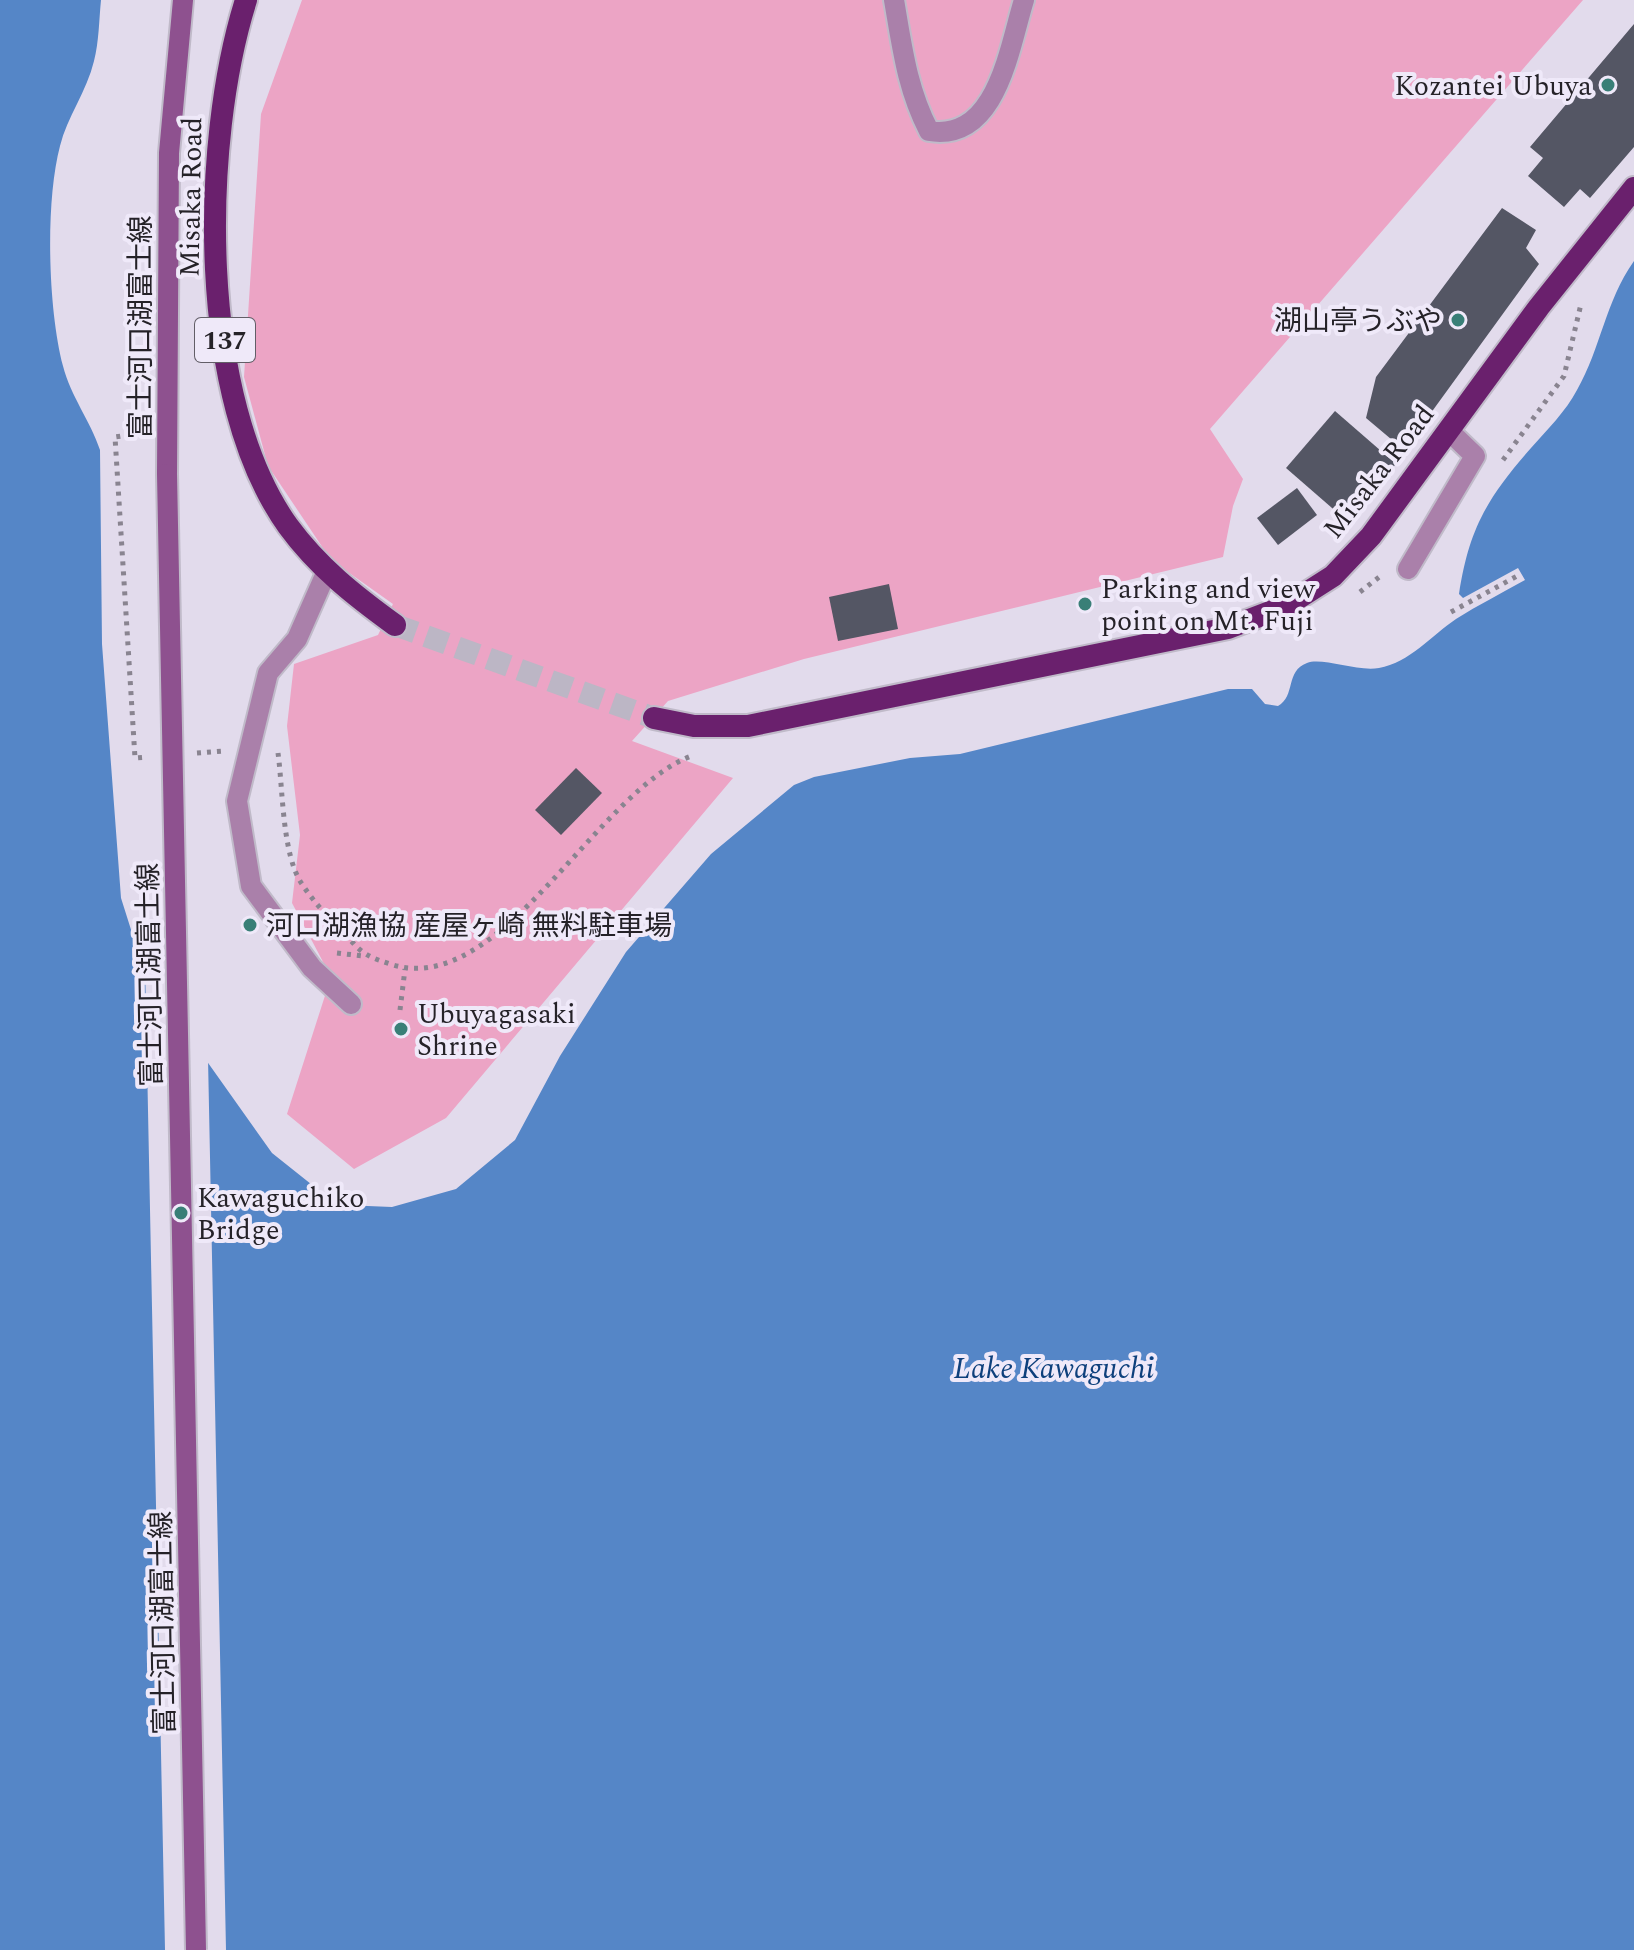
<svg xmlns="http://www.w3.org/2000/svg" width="1634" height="1950" font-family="Spectral,'Noto Sans JP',serif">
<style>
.green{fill:#eca4c5}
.water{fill:#5586c7}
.pier{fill:#e2dbec}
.building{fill:#545664}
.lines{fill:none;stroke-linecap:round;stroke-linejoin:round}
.trunk-tunnel{stroke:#bcb6c5;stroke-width:22;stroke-dasharray:22 11;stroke-linecap:butt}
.service-casing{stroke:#c0bac9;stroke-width:24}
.minor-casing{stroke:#c0bac9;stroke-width:24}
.secondary-casing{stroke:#c0bac9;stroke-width:24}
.trunk-casing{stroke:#c0bac9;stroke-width:26}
.path{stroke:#898490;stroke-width:5;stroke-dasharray:4 6;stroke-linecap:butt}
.service{stroke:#aa80aa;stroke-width:20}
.minor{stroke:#aa80aa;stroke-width:20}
.secondary{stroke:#8e518f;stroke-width:20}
.trunk{stroke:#6a206d;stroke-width:22}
.secondary-bridge-casing{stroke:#c0bac9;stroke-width:24;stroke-linecap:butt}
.secondary-bridge{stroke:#8e518f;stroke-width:20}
.poi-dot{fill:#397f77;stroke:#efe9f9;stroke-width:3}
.labels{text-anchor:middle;stroke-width:8;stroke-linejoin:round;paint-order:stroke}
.shield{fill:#efe9f9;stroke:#625e67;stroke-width:2}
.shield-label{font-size:26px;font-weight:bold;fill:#252228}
.poi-label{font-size:28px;fill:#252228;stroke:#efe9f9;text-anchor:start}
.street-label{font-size:28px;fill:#252228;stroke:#efe9f9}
.water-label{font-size:30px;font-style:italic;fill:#0e407c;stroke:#efe9f9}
</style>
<rect width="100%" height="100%" fill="#e2dbec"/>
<polygon class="green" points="302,0 1583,0 1210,429 1243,479 1233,506 1223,557 804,659 668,701 632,741 733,778 446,1118 354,1169 287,1114 331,977 292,903 300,835 287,726 294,664 378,635 393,604 331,560 268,466 244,377 261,114"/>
<path class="water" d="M0,0H101C99,20 99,42 94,61C87,91 67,117 60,146C45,203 48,309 63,366C71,397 90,420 100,450L102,644L121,898L145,974L272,1153L326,1196L343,1205L392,1207L456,1189L515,1140L560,1056L626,952L711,854L794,785L814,777L910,758L960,754L1228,689H1252L1265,704L1278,706C1296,696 1285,671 1307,663C1322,657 1357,672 1379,668C1409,663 1432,635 1456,619C1478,605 1502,593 1525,580L1518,568L1463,598L1459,594C1469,529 1487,498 1531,448C1547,430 1566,411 1577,390C1601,348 1605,302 1634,261V1950H0Z"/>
<polygon class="pier" points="145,962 148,973 208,1058 226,1950 165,1950"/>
<g class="building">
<polygon points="1634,24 1634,147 1590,198 1580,189 1564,207 1528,176 1543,158 1530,147"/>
<polygon points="1502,208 1536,230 1526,248 1539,264 1404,450 1366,418 1376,377"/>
<polygon points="1335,411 1396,464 1347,521 1286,468"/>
<polygon points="1297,488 1317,515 1278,545 1257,518"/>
<polygon points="889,584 898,629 838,641 829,597"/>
<polygon points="576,768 602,793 561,835 535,810"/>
</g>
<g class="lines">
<polyline class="trunk-tunnel" points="395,625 654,718"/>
<g class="service-casing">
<g id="service">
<polyline points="1408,569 1475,456 1448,430"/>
<polyline points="327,571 297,639 268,673 237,801 251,886 312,968 351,1004"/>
</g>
</g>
<g class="minor-casing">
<path id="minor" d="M894,0C902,46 907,89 929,131C997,142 1009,48 1024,0"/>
</g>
<g class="secondary-casing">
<polyline id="secondary" points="167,474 169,153 183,0"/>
</g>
<g class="trunk-casing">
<g id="trunk">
<path d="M246,0C201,143 197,399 288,526C318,567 355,596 395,625"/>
<polyline points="654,718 694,726 748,726 1228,628 1286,606 1333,576 1371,536 1539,307 1634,188"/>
</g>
</g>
<g class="path">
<polyline points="140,433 115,437 135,758 147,757"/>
<polyline points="1503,460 1564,376 1581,304"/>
<polyline points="1360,592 1383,574"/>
<polyline points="1451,612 1519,575"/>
<polyline points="197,753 223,751"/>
<path d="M278,753C283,789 282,855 302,884C316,906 336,925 354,944C365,956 375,959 390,964C501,1001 597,788 694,755"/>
<polyline points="337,953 363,956"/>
<polyline points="400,1010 405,969"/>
</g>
<use href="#service" class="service"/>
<use href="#minor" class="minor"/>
<use href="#secondary" class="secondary"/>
<use href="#trunk" class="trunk"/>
<g class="secondary-bridge-casing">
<polyline id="secondary-bridge" points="167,474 196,1950"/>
</g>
<use href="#secondary-bridge" class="secondary-bridge"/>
</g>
<g class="poi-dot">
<circle cx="1608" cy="85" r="8"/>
<circle cx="1458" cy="320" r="8"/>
<circle cx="1085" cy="604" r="8"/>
<circle cx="250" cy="925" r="8"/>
<circle cx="401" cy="1029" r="8"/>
<circle cx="181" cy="1213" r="8"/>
</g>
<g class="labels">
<rect class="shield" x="195" y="318" width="60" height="44" rx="6"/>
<g class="shield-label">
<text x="225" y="349">137</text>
</g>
<g class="poi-label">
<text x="1592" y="95" text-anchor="end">Kozantei Ubuya</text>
<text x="1442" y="330" text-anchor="end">湖山亭うぶや</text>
<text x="1101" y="598">Parking and view<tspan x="1101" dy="32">point on Mt. Fuji</tspan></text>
<text x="266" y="935">河口湖漁協 産屋ヶ崎 無料駐車場</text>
<text x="417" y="1023">Ubuyagasaki<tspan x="417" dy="32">Shrine</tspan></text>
<text x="197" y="1207">Kawaguchiko<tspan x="197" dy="32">Bridge</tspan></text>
</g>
<g class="street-label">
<text transform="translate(190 197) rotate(-89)" y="10">Misaka Road</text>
<text transform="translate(140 327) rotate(-90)" y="10">富士河口湖富士線</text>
<text transform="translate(1378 471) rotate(-52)" y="10">Misaka Road</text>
<text transform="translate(149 975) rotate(-91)" y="10">富士河口湖富士線</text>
<text transform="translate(162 1623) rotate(-91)" y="10">富士河口湖富士線</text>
</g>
<g class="water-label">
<text x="1054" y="1378">Lake Kawaguchi</text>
</g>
</g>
</svg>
